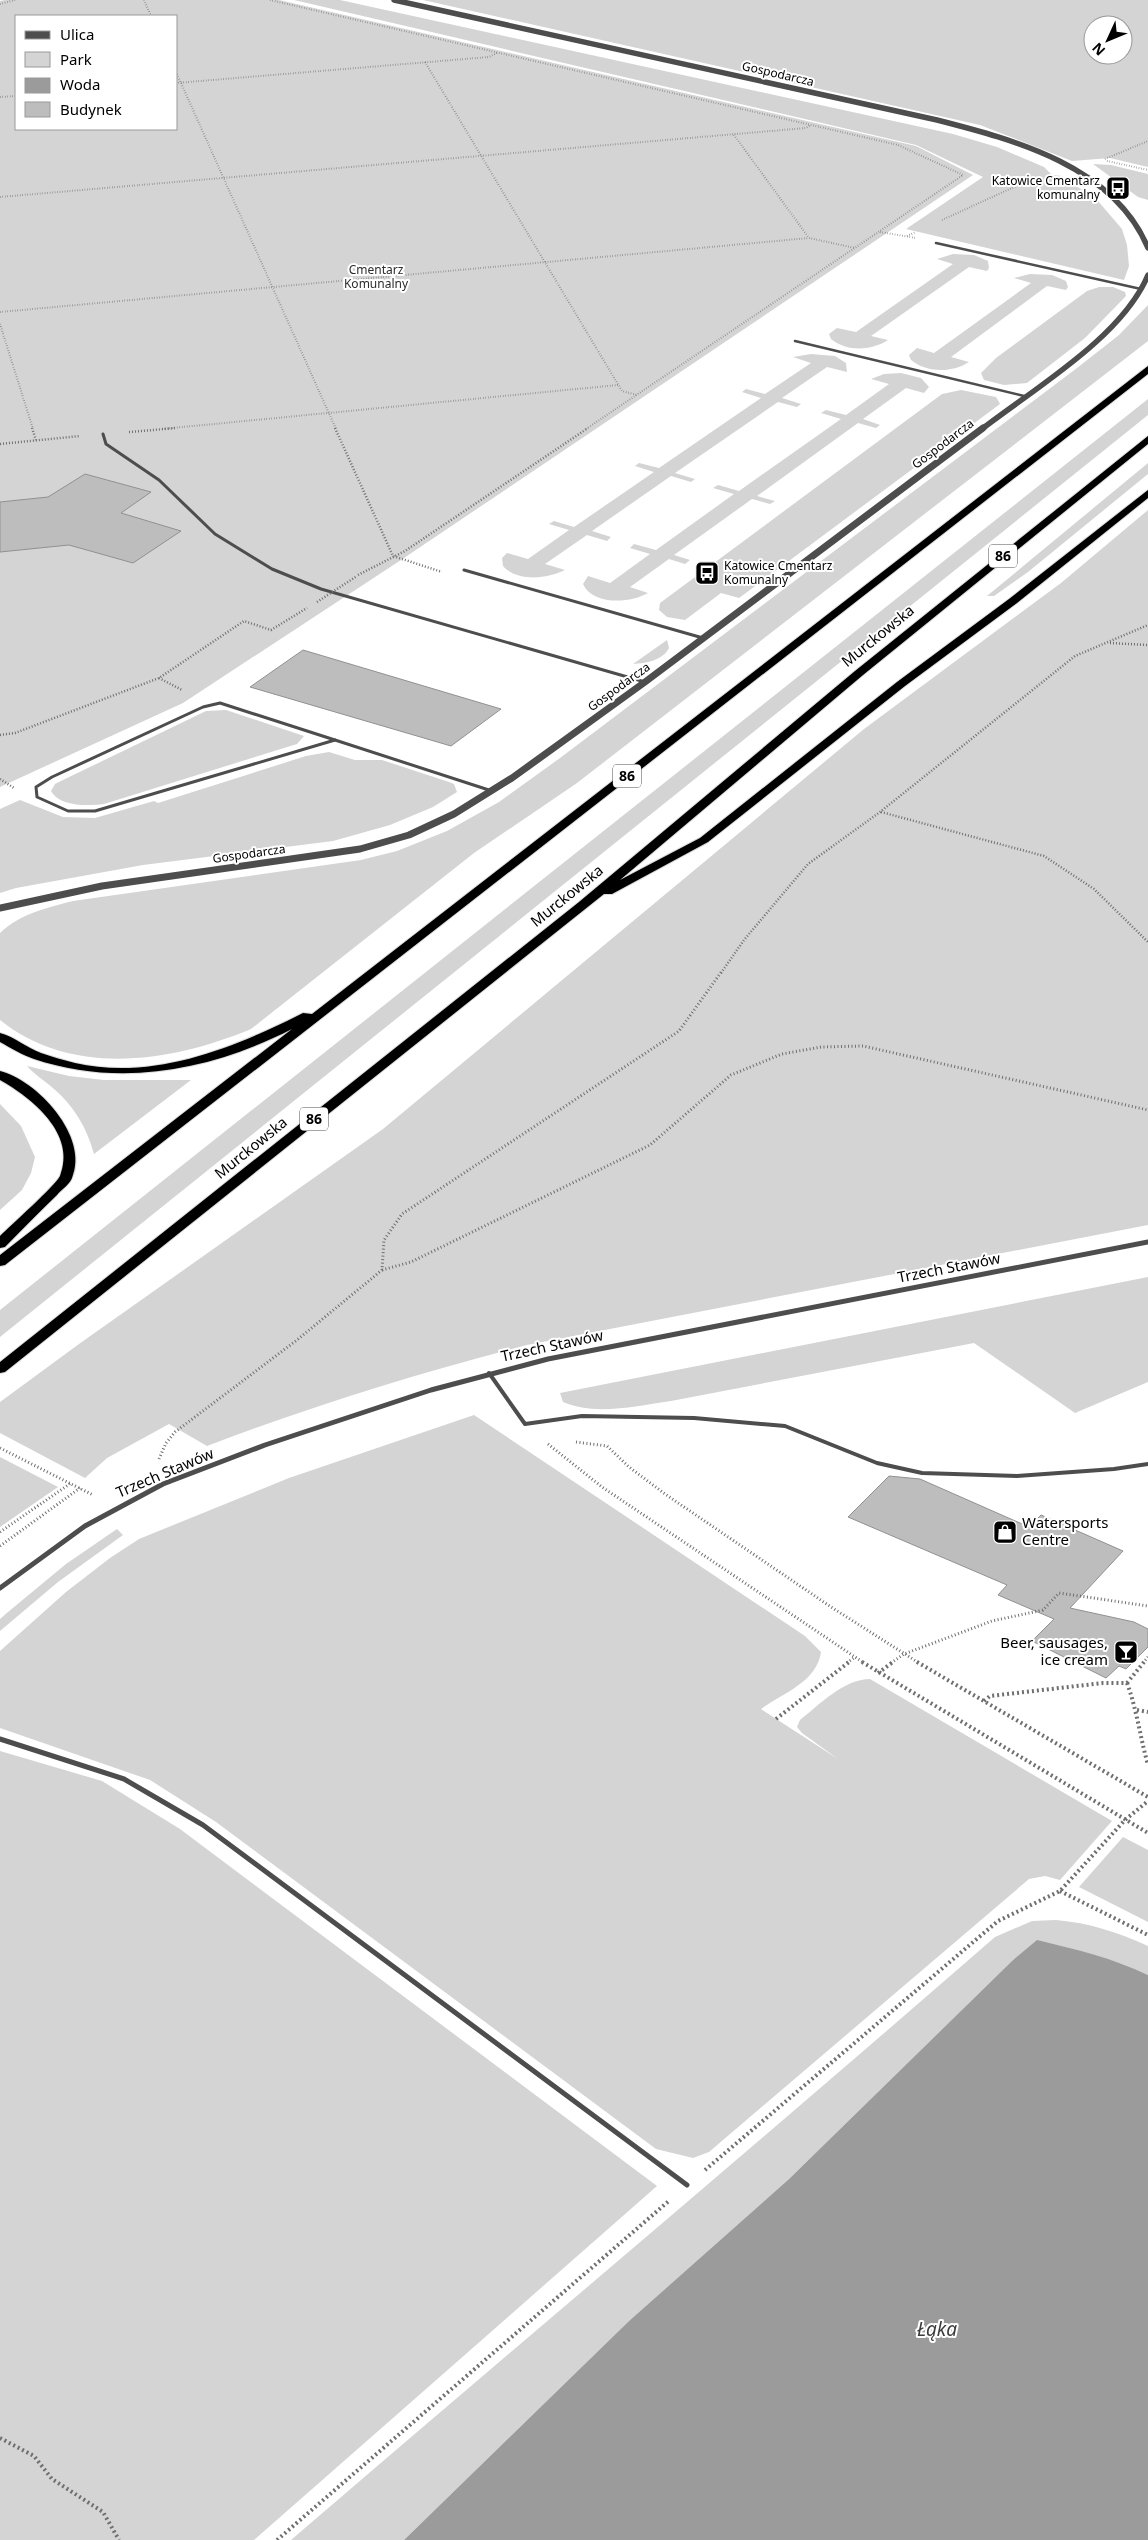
<svg xmlns="http://www.w3.org/2000/svg" width="1148" height="2540" font-family="'Noto Sans',sans-serif">
<style>
.green{fill:#d4d4d4;fill-rule:evenodd}
.water{fill:#9b9b9b}
.building{fill:#bdbdbd;stroke:#919191}
.lines{fill:none;stroke-linecap:round;stroke-linejoin:round}
.trunk-casing{stroke:#dbdbdb;stroke-width:2}
.path-far3{stroke:#6f6f6f;stroke-width:2;stroke-dasharray:0.5 2;stroke-linecap:butt}
.path-far2{stroke:#6f6f6f;stroke-width:2.5;stroke-dasharray:1 2;stroke-linecap:butt}
.path-far1{stroke:#6f6f6f;stroke-width:3;stroke-dasharray:1 2.5;stroke-linecap:butt}
.path{stroke:#6f6f6f;stroke-width:4;stroke-dasharray:2 3;stroke-linecap:butt}
.service-far3{stroke:#4d4d4d;stroke-width:2.5}
.service-far2{stroke:#4d4d4d;stroke-width:3}
.service-far1{stroke:#4d4d4d;stroke-width:4}
.service{stroke:#4d4d4d;stroke-width:5}
.minor{stroke:#4d4d4d;stroke-width:5}
.tertiary-far1{stroke:#4d4d4d;stroke-width:5.5}
.tertiary{stroke:#4d4d4d;stroke-width:7}
.trunk{fill:#000;fill-rule:evenodd}
.path-bridge{stroke:#6f6f6f;stroke-width:2.5;stroke-dasharray:1 2;stroke-linecap:butt}
.labels{text-anchor:middle;stroke-width:4;stroke-linejoin:round;paint-order:stroke}
.far-street-label{font-size:12px;fill:#000;stroke:#fff}
.far-poi-label{font-size:12px;fill:#000;stroke:#fff;text-anchor:end}
.far-park-label{font-size:12px;fill:#2b2b2b;stroke:#fff}
.shield{fill:#fff;stroke:#4c4c4c;stroke-width:1}
.shield-label{font-size:14px;font-weight:bold;fill:#000}
.street-label{font-size:15px;fill:#000;stroke:#fff}
.poi-label{font-size:15px;fill:#000;stroke:#fff;text-anchor:start}
.near-water-label{font-size:19px;font-style:italic;fill:#3c3c3c;stroke:#fff}
</style>
<rect width="100%" height="100%" fill="#fff"/>
<g class="green">
<path d="M5,0H279L916,146L973,175L401,560L183,703L0,787V1ZM16,16H176V129H16Z"/>
<polygon points="294,0 340,0 953,134 997,147 1044,167 1052,175 1062,176 1098,201 1122,229 1127,245 1129,266 1124,280 906,229 983,177 916,145"/>
<path d="M423,0H1148V167L1110,158L1072,161L980,125ZM1093,25H1123V55H1093Z"/>
<polygon points="1093,164 1111,165 1148,174 1148,200 1138,197"/>
<path d="M953,254L974,255L988,261L989,268L987,271L969,267L871,336L888,340C871,351 847,352 831,339L829,334L837,328L856,332L953,264L937,259Z"/>
<path d="M1030,274L1052,275L1066,281L1068,287L1066,290L1047,286L951,357L969,362C953,373 927,373 911,360L909,355L917,348L934,353L1031,283L1014,278Z"/>
<polygon points="1099,287 1113,287 1125,292 1126,296 1085,338 1027,383 1004,385 984,380 981,373 996,358 1087,291"/>
<path d="M1148,305V341L577,783L474,853L251,1029C172,1062 72,1078 0,1020V933C20,914 46,908 73,901L361,860L397,851L447,831L499,802L560,758L1077,368L1119,335Z"/>
<path d="M811,354L835,356L846,363L847,372L827,367L782,398L801,404L797,407L778,402L675,473L695,479L691,482L671,476L592,531L611,537L607,541L587,535L545,564L565,570C547,579 517,582 503,566L502,558L507,553L528,559L569,530L549,524L554,521L574,527L654,472L635,466L639,463L659,468L761,398L742,392L746,389L765,394L811,363L793,357Z"/>
<path d="M901,373L921,378L929,387L924,393L906,388L863,419L880,425L876,428L858,423L757,496L775,501L770,504L752,499L674,555L690,560L685,564L669,559L630,587L648,593C631,603 593,606 583,584L588,576L610,583L650,554L630,548L634,544L656,550L734,494L713,488L718,485L739,491L841,419L821,413L826,410L846,415L889,384L871,379L884,374Z"/>
<polygon points="961,390 996,397 1000,404 739,598 721,593 685,620 667,617 659,610 660,603 942,394"/>
<polygon points="1148,399 1148,415 0,1337 0,1310"/>
<polygon points="1148,463 1148,474 1028,572 994,596 987,596"/>
<path d="M1148,510V1225L527,1345C418,1373 312,1406 207,1446L169,1424L107,1458L85,1478L0,1433V1402L79,1344L383,1129L864,729L1061,583Z"/>
<path d="M667,640L669,648C662,661 646,663 633,664Z"/>
<path d="M226,710L304,736L297,744L104,804C88,806 60,807 51,791L55,784L63,780L206,711Z"/>
<polygon points="329,752 355,760 382,760 449,782 454,784 457,792 433,807 390,825 333,841 143,865 16,888 0,893 0,809 20,800 63,817 95,818 154,801 158,803 306,756"/>
<path d="M27,1066L69,1076L104,1080H191L94,1154C87,1128 74,1106 54,1089C45,1081 35,1075 27,1066Z"/>
<polygon points="0,1104 21,1126 35,1157 31,1173 22,1190 0,1210"/>
<path d="M1148,1277V1382L1075,1413L974,1343L671,1401C636,1406 595,1416 563,1402L560,1393Z"/>
<path d="M474,1415L805,1636L821,1652C817,1682 783,1693 761,1709L838,1759L802,1733L797,1727L800,1720C819,1705 844,1679 870,1679L1112,1821L1060,1880L1045,1876L1029,1879L709,2152L693,2158L656,2149L216,1822L150,1780L0,1728V1651L66,1592L110,1558L139,1539L289,1478Z"/>
<polygon points="0,1457 58,1487 0,1527"/>
<polygon points="117,1529 123,1535 58,1582 0,1631 0,1619 8,1612 66,1564"/>
<polygon points="0,1751 102,1781 180,1829 657,2186 254,2540 0,2540"/>
<polygon points="1123,1837 1148,1850 1148,1922 1079,1887"/>
<path d="M1056,1920C1089,1923 1118,1932 1148,1946V1975C1113,1958 1075,1949 1037,1941L1013,1960L789,2179L629,2321L404,2540H291C525,2339 762,2140 995,1937L1032,1921Z"/>
</g>
<path class="water" d="M1037,1940C1075,1949 1113,1958 1148,1975V2540H404L629,2321L789,2179L1013,1960Z"/>
<g class="building">
<polygon points="85,474 151,492 121,513 181,531 133,563 69,545 0,552 0,502 48,497"/>
<polygon points="303,650 501,709 451,746 250,687"/>
<polygon points="889,1476 920,1479 1029,1527 1041,1515 1123,1551 1070,1608 1134,1622 1148,1629 1148,1647 1126,1669 1119,1666 1106,1678 1032,1641 1054,1619 998,1595 1007,1585 848,1517"/>
</g>
<g class="lines">
<g class="trunk-casing">
<g id="trunk">
<path d="M1148,366V374L5,1265L0,1266V1255L292,1029C212,1070 121,1088 34,1059C22,1055 11,1048 0,1042V1033C15,1037 27,1048 41,1053C52,1057 64,1060 75,1063C153,1081 234,1048 303,1013L312,1014Z"/>
<polygon points="1148,436 1148,444 863,675 620,880 700,838 897,682 1009,599 1148,490 1148,498 1017,603 905,686 708,842 612,894 604,894 5,1372 0,1373 0,1362 579,902 855,671"/>
<path d="M0,1071C37,1080 90,1137 72,1178C70,1184 61,1190 57,1195C39,1212 22,1230 5,1247L0,1248V1236C10,1226 56,1185 60,1176C77,1134 32,1098 0,1080Z"/>
</g>
</g>
<g class="path-far3">
<polyline points="144,0 151,16"/>
<polyline points="270,0 898,145 963,175 586,429"/>
<polyline points="0,4 15,0"/>
<polyline points="425,62 622,391 637,395"/>
<polyline points="176,72 336,429"/>
<polyline points="176,83 489,57 497,53"/>
<polyline points="0,97 16,96"/>
<polyline points="734,135 809,238"/>
<polyline points="1105,159 1148,141"/>
<polyline points="1107,161 1148,170"/>
<polyline points="0,197 806,128 811,125"/>
<polyline points="942,220 1036,177"/>
<polyline points="880,232 916,238"/>
<polyline points="907,236 916,232"/>
<polyline points="0,312 809,238 855,248"/>
<polyline points="0,324 33,429"/>
<polyline points="162,429 618,385"/>
</g>
<g class="path-far2">
<polyline points="32,428 36,440"/>
<polyline points="335,428 393,556 442,572"/>
<polyline points="129,432 176,428"/>
<polyline points="0,444 80,436"/>
<polyline points="358,575 405,551 588,428"/>
<polyline points="1110,643 1148,645"/>
<polyline points="159,678 182,690"/>
<polyline points="0,735 15,733 159,678 244,621 271,630 307,608"/>
<polyline points="0,779 14,788"/>
<polyline points="881,812 1044,856 1094,889 1148,942"/>
<polyline points="721,973 744,940 808,864 880,812 1075,656 1148,625"/>
</g>
<g class="path-far1">
<polyline points="382,1270 411,1262 650,1145 731,1075 782,1054 821,1047 863,1046 1148,1110"/>
<polyline points="576,1442 607,1446 629,1467 665,1494 831,1607 919,1663"/>
<polyline points="548,1444 602,1487 864,1663"/>
<polyline points="0,1448 93,1495"/>
<polyline points="159,1459 166,1443 175,1432 297,1340 382,1270 384,1240 402,1214 679,1031 722,971"/>
<polyline points="0,1532 71,1483"/>
<polyline points="0,1546 80,1488"/>
<polyline points="847,1663 855,1657"/>
<polyline points="891,1663 904,1654 992,1621 1043,1610 1059,1593 1148,1606"/>
<polyline points="1143,1663 1148,1657"/>
</g>
<g class="path">
<polyline points="862,1662 1148,1833"/>
<polyline points="917,1662 1148,1797"/>
<polyline points="878,1673 893,1662"/>
<path d="M1127,1683C1137,1710 1140,1737 1148,1765"/>
<polyline points="1127,1683 1144,1662"/>
<polyline points="984,1701 990,1696 1103,1683 1127,1683"/>
<polyline points="1137,1710 1148,1712"/>
<polyline points="776,1719 849,1662"/>
<polyline points="1060,1891 1148,1935"/>
<polyline points="705,2170 998,1921 1060,1891 1125,1820 1148,1801"/>
<polyline points="0,2438 34,2456 52,2479 103,2512 119,2540"/>
<polyline points="277,2540 670,2200"/>
</g>
<g class="service-far3">
<polyline points="936,243 1141,289"/>
<polyline points="795,341 1024,396"/>
</g>
<g class="service-far2">
<polyline points="103,434 106,444 159,480 215,534 272,569 321,589 645,682"/>
<polyline points="464,570 703,638"/>
<polygon points="220,703 335,740 95,811 68,811 37,797 36,787 52,777 203,707"/>
<polyline points="335,740 492,791"/>
</g>
<polyline class="service-far1" points="489,1373 525,1424 582,1416 694,1418 785,1426 877,1463 922,1473 1017,1476 1114,1469 1148,1464"/>
<polyline class="service" points="0,1739 124,1779 203,1825 687,2185"/>
<polyline class="minor" points="0,1588 85,1526 163,1484 265,1445 431,1390 548,1359 1148,1242"/>
<g class="tertiary-far1">
<path d="M394,0L937,120C1015,140 1114,166 1148,248"/>
<path d="M982,429C1035,388 1122,337 1148,275"/>
</g>
<polyline class="tertiary" points="0,908 102,886 360,849 409,835 454,814 512,778 645,682 983,428"/>
<use href="#trunk" class="trunk"/>
<polyline class="path-bridge" points="317,602 357,576"/>
</g>
<defs>
<g id="bus-square" transform="scale(1.25)"><rect x="-9" y="-9" width="18" height="18" rx="4" fill="#000" stroke="#fff"/><path d="M-5-6H5V4H4V6H2V4H-2V6H-4V4H-5ZM-3.5-4V0h7V-4ZM-3.5 1.2v1.5H-2V1.2ZM2 1.2v1.5H3.5V1.2Z" fill="#fff"/></g>
<g id="shop-square" transform="scale(1.25)"><rect x="-9" y="-9" width="18" height="18" rx="4" fill="#000" stroke="#fff"/><path d="M-5-2.5h2.3a2.7 3.5 0 0 1 5.4 0H5L5.5 6h-11ZM-1.5-2.5h3a1.5 2.3 0 0 0-3 0Z" fill="#fff"/></g>
<g id="bar-square" transform="scale(1.25)"><rect x="-9" y="-9" width="18" height="18" rx="4" fill="#000" stroke="#fff"/><path d="M-6-5H6L.8 .8V4.5H3.5V6h-7V4.5H-.8V.8Z" fill="#fff"/></g>
</defs>
<g fill-rule="evenodd">
<use href="#bus-square" x="1118" y="188"/>
<use href="#bus-square" x="707" y="573"/>
<use href="#shop-square" x="1005" y="1532"/>
<use href="#bar-square" x="1126" y="1652"/>
</g>
<g class="labels">
<g class="far-street-label">
<text transform="translate(778 74) rotate(13)" y="4">Gospodarcza</text>
<text transform="translate(943 444) rotate(-37)" y="4">Gospodarcza</text>
<text transform="translate(619 687) rotate(-36)" y="4">Gospodarcza</text>
<text transform="translate(249 854) rotate(-8)" y="4">Gospodarcza</text>
</g>
<g class="far-poi-label">
<text x="1100" y="185">Katowice Cmentarz<tspan x="1100" dy="14">komunalny</tspan></text>
<text x="724" y="570" text-anchor="start">Katowice Cmentarz<tspan x="724" dy="14">Komunalny</tspan></text>
</g>
<g class="far-park-label">
<text x="376" y="274">Cmentarz<tspan x="376" dy="14">Komunalny</tspan></text>
</g>
<g class="shield">
<rect x="989" y="544.5" width="28" height="23" rx="4"/>
<rect x="613" y="764.5" width="28" height="23" rx="4"/>
<rect x="300" y="1107.5" width="28" height="23" rx="4"/>
</g>
<g class="shield-label">
<text x="1003" y="561">86</text>
<text x="627" y="781">86</text>
<text x="314" y="1124">86</text>
</g>
<g class="street-label">
<text transform="translate(878 636) rotate(-39)" y="5">Murckowska</text>
<text transform="translate(567 896) rotate(-39)" y="5">Murckowska</text>
<text transform="translate(251 1148) rotate(-39)" y="5">Murckowska</text>
<text transform="translate(949 1268) rotate(-11)" y="5">Trzech Stawów</text>
<text transform="translate(552 1346) rotate(-12)" y="5">Trzech Stawów</text>
<text transform="translate(165 1473) rotate(-23)" y="5">Trzech Stawów</text>
</g>
<g class="poi-label">
<text x="1022" y="1528">Watersports<tspan x="1022" dy="17">Centre</tspan></text>
<text x="1108" y="1648" text-anchor="end">Beer, sausages,<tspan x="1108" dy="17">ice cream</tspan></text>
</g>
<g class="near-water-label">
<text x="937" y="2336">Łąka</text>
</g>
</g>
<rect x="15" y="15" width="162" height="115" fill="#ffffff" stroke="#999999"/>
<rect x="25" y="31" width="25" height="8" fill="#4d4d4d" stroke="#999999"/>
<text x="60" y="40" font-size="15" fill="#000000">Ulica</text>
<rect x="25" y="52" width="25" height="15" fill="#d4d4d4" stroke="#999999"/>
<text x="60" y="65" font-size="15" fill="#000000">Park</text>
<rect x="25" y="78" width="25" height="15" fill="#9b9b9b" stroke="#999999"/>
<text x="60" y="90" font-size="15" fill="#000000">Woda</text>
<rect x="25" y="102" width="25" height="15" fill="#bdbdbd" stroke="#999999"/>
<text x="60" y="115" font-size="15" fill="#000000">Budynek</text>
<g transform="translate(1108 40) rotate(226)"><circle r="24" fill="#ffffff" stroke="#999999"/>
<path d="M0-4L9 19L0 12L-9 19Z" fill="#000000"/>
<text y="-8" font-size="14" font-weight="bold" text-anchor="middle" fill="#000000">N</text>
</g>
</svg>
